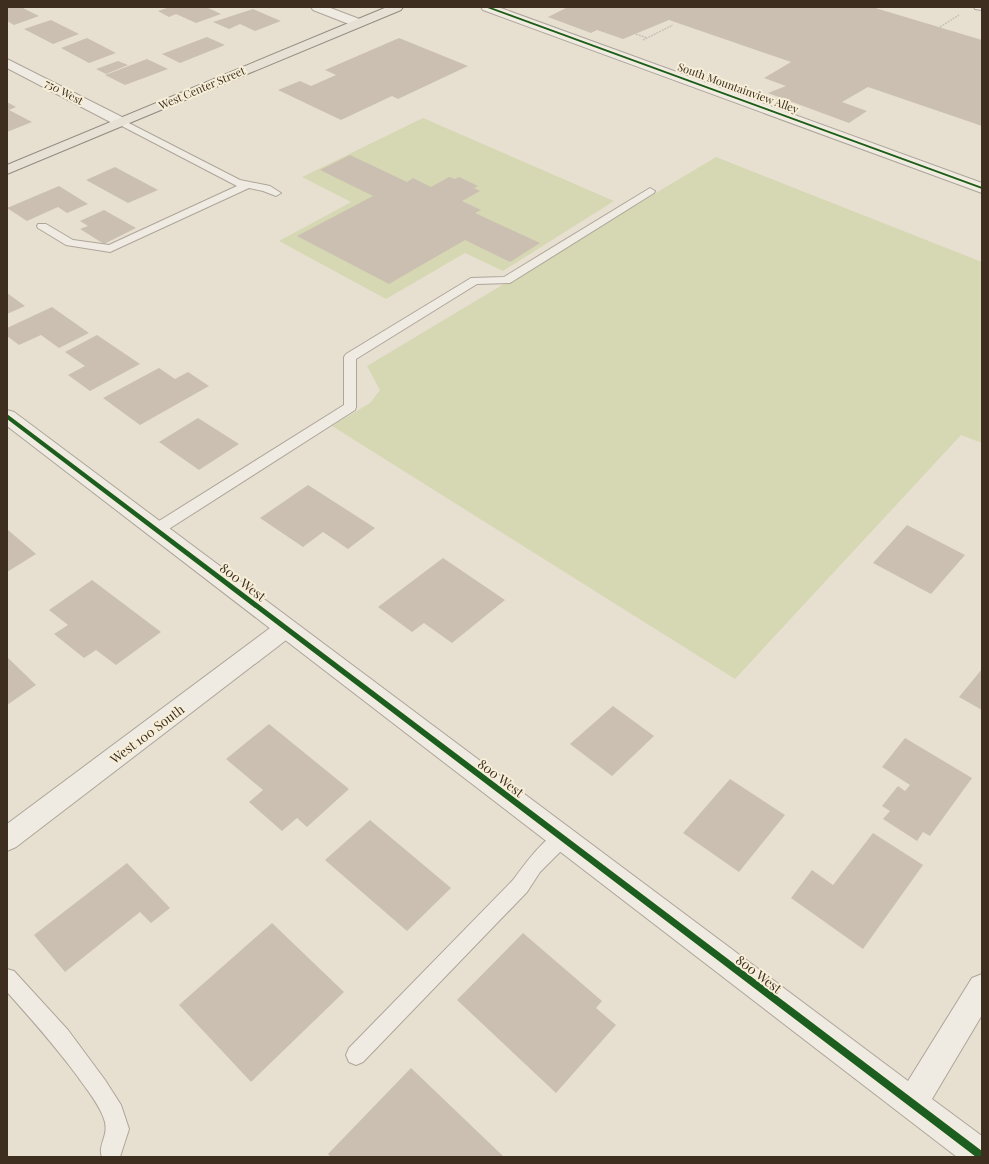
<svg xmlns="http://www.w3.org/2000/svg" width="989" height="1164" font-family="'Playfair Display',serif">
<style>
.green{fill:#d6d7b3}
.building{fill:#cbbfb2}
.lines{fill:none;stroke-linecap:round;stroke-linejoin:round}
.service-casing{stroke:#ada599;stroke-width:2}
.minor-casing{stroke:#ada599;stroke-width:2}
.tertiary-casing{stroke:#ada599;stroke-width:2}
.primary-casing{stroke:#928b80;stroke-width:2}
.path{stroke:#c8c2b9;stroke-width:1.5;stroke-dasharray:2 1;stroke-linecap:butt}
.service{fill:#efebe3;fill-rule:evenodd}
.minor{fill:#efebe3;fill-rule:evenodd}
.tertiary{fill:#efebe3;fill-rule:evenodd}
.primary{fill:#e6e1d4;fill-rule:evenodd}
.cycleway-casing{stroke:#f7eed8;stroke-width:2}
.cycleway{fill:#1b5e20;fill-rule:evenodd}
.labels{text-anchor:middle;stroke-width:4;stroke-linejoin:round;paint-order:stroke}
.far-street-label{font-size:11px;fill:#3d2e20;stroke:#f7eed8}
.street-label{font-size:13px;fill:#3d2e20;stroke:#f7eed8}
</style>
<rect width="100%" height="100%" fill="#e7e0d1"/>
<g class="green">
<polygon points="423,118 614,201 503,271 465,253 386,299 279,241 351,202 302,177"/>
<polygon points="716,157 982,262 982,443 961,435 735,679 332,426 370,403 380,390 367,366"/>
</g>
<g class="building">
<polygon points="7,7 21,7 39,16 14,25 7,21"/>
<polygon points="170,7 206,7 221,14 196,23 176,14 169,17 158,11"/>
<polygon points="563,7 872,7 982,40 982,126 868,87 842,102 867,111 849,123 768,93 786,86 764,78 791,62 669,20 623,39 597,30 591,33 548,17 566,8"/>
<polygon points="253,9 281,21 255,31 240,24 229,29 213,22"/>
<polygon points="51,20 79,34 53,44 24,29"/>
<polygon points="207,37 225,45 180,63 162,54"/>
<polygon points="87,38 116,53 89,63 61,48"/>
<polygon points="399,38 468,66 398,99 392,96 341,120 278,90 300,81 311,86 336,75 325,70"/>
<polygon points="147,59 168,69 125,85 105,75"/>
<polygon points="118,61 128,65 106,74 96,69"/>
<polygon points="7,102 16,107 9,110 32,122 7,132"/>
<polygon points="350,155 407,182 413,178 431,187 449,177 455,179 459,177 478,186 474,188 480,191 462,201 481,210 475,213 540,243 510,262 465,240 389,284 297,236 373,196 320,170"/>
<polygon points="115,167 158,190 128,203 86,180"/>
<polygon points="59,186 88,204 67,213 58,207 27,221 7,208"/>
<polygon points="104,210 136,228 104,244 80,229 88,226 80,221"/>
<polygon points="7,293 25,306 7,314"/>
<polygon points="52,307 89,333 59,348 41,335 19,345 7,336 7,328"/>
<polygon points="97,335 140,364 90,391 68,375 85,366 65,352"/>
<polygon points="159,368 175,379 188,372 209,386 140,425 103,398"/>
<polygon points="198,418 239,444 199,470 159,442"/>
<polygon points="308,485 375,528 348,549 323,532 303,547 260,518"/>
<polygon points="907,525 965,555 931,594 873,563"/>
<polygon points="8,530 36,554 7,572 7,531"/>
<polygon points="443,558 505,600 452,643 424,623 412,632 378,607"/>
<polygon points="92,580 161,632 116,665 96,650 84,658 54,634 68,625 49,610"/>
<polygon points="7,657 36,685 7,705"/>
<polygon points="982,669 982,710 959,697"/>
<polygon points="613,706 654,736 612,776 570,744"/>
<polygon points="269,724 349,789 307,827 297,818 282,831 249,802 263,790 226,759"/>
<polygon points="905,738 972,778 930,836 923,832 917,841 883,819 890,811 882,806 898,786 905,791 910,785 882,767"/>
<polygon points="730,779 785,815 739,872 683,833"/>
<polygon points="370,820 451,888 407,931 325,860"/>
<polygon points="873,833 923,865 863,949 791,898 812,870 833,885"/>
<polygon points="127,863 170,908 151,923 140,912 65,972 34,935"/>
<polygon points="272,923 344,992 251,1082 179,1005"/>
<polygon points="523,933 602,1001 596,1008 616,1025 556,1093 457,1000"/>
<polygon points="411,1068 504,1157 331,1157 328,1154"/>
</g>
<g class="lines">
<g class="service-casing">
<g id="service">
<polygon points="974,7 982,7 982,10 975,9"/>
<polygon points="121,119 240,180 270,186 281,193 276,196 263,191 249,188 110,252 66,245 38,228 37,226 38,224 46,224 73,240 109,245 237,186 118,124 116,122"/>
<polygon points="650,188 655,191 654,193 510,283 477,284 356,359 356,407 355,410 161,534 156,535 151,534 149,530 151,526 344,405 344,357 346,354 471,278 504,277"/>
<path d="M562,830L568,832L571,838L568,844L540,872L527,892L363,1062L356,1065L349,1062L346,1055L349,1048L513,880C525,864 544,837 562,830Z"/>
<path d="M7,969L14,971L68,1030L105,1080L121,1105L129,1129L120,1157H102C97,1145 110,1135 104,1119C99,1104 87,1090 78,1077C56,1047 32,1020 7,992Z"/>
</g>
</g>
<g class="minor-casing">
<g id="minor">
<polygon points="311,7 328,7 362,20 364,23 358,27 354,26 313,10"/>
<polygon points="7,59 126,119 128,122 126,125 116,125 7,68"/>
<polygon points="286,619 294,622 297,628 294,634 16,847 7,851 7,824 278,622"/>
</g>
</g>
<g class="tertiary-casing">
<g id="tertiary">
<polygon points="481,7 498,7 982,183 982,193 483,10"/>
<polygon points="7,410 14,412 908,1081 972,978 982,974 982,1015 932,1099 982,1136 982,1157 957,1157 901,1114 7,426"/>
</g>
</g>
<g class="primary-casing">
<polygon id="primary" points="387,7 403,7 401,10 7,174 7,165"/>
</g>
<g class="path">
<polyline points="940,27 959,15"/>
<polyline points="636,34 647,38"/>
<polyline points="643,40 673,25"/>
</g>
<use href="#service" class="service"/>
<use href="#minor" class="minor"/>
<use href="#tertiary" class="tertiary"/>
<use href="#primary" class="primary"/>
<g class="cycleway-casing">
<g id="cycleway">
<polygon points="485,7 490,7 982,187 982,189"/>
<polygon points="7,414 982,1151 982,1157 976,1157 7,419"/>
</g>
</g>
<use href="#cycleway" class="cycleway"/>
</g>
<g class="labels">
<g class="far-street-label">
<text transform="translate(202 88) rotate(-23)" y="4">West Center Street</text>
<text transform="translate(738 88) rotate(20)" y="4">South Mountainview Alley</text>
<text transform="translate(64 92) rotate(28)" y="4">750 West</text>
</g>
<g class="street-label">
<text transform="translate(243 582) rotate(37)" y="5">800 West</text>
<text transform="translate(147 734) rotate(-37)" y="5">West 100 South</text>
<text transform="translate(501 778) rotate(37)" y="5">800 West</text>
<text transform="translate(759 974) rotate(37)" y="5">800 West</text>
</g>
</g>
<rect width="989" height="1164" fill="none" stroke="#3d2e20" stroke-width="16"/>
</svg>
